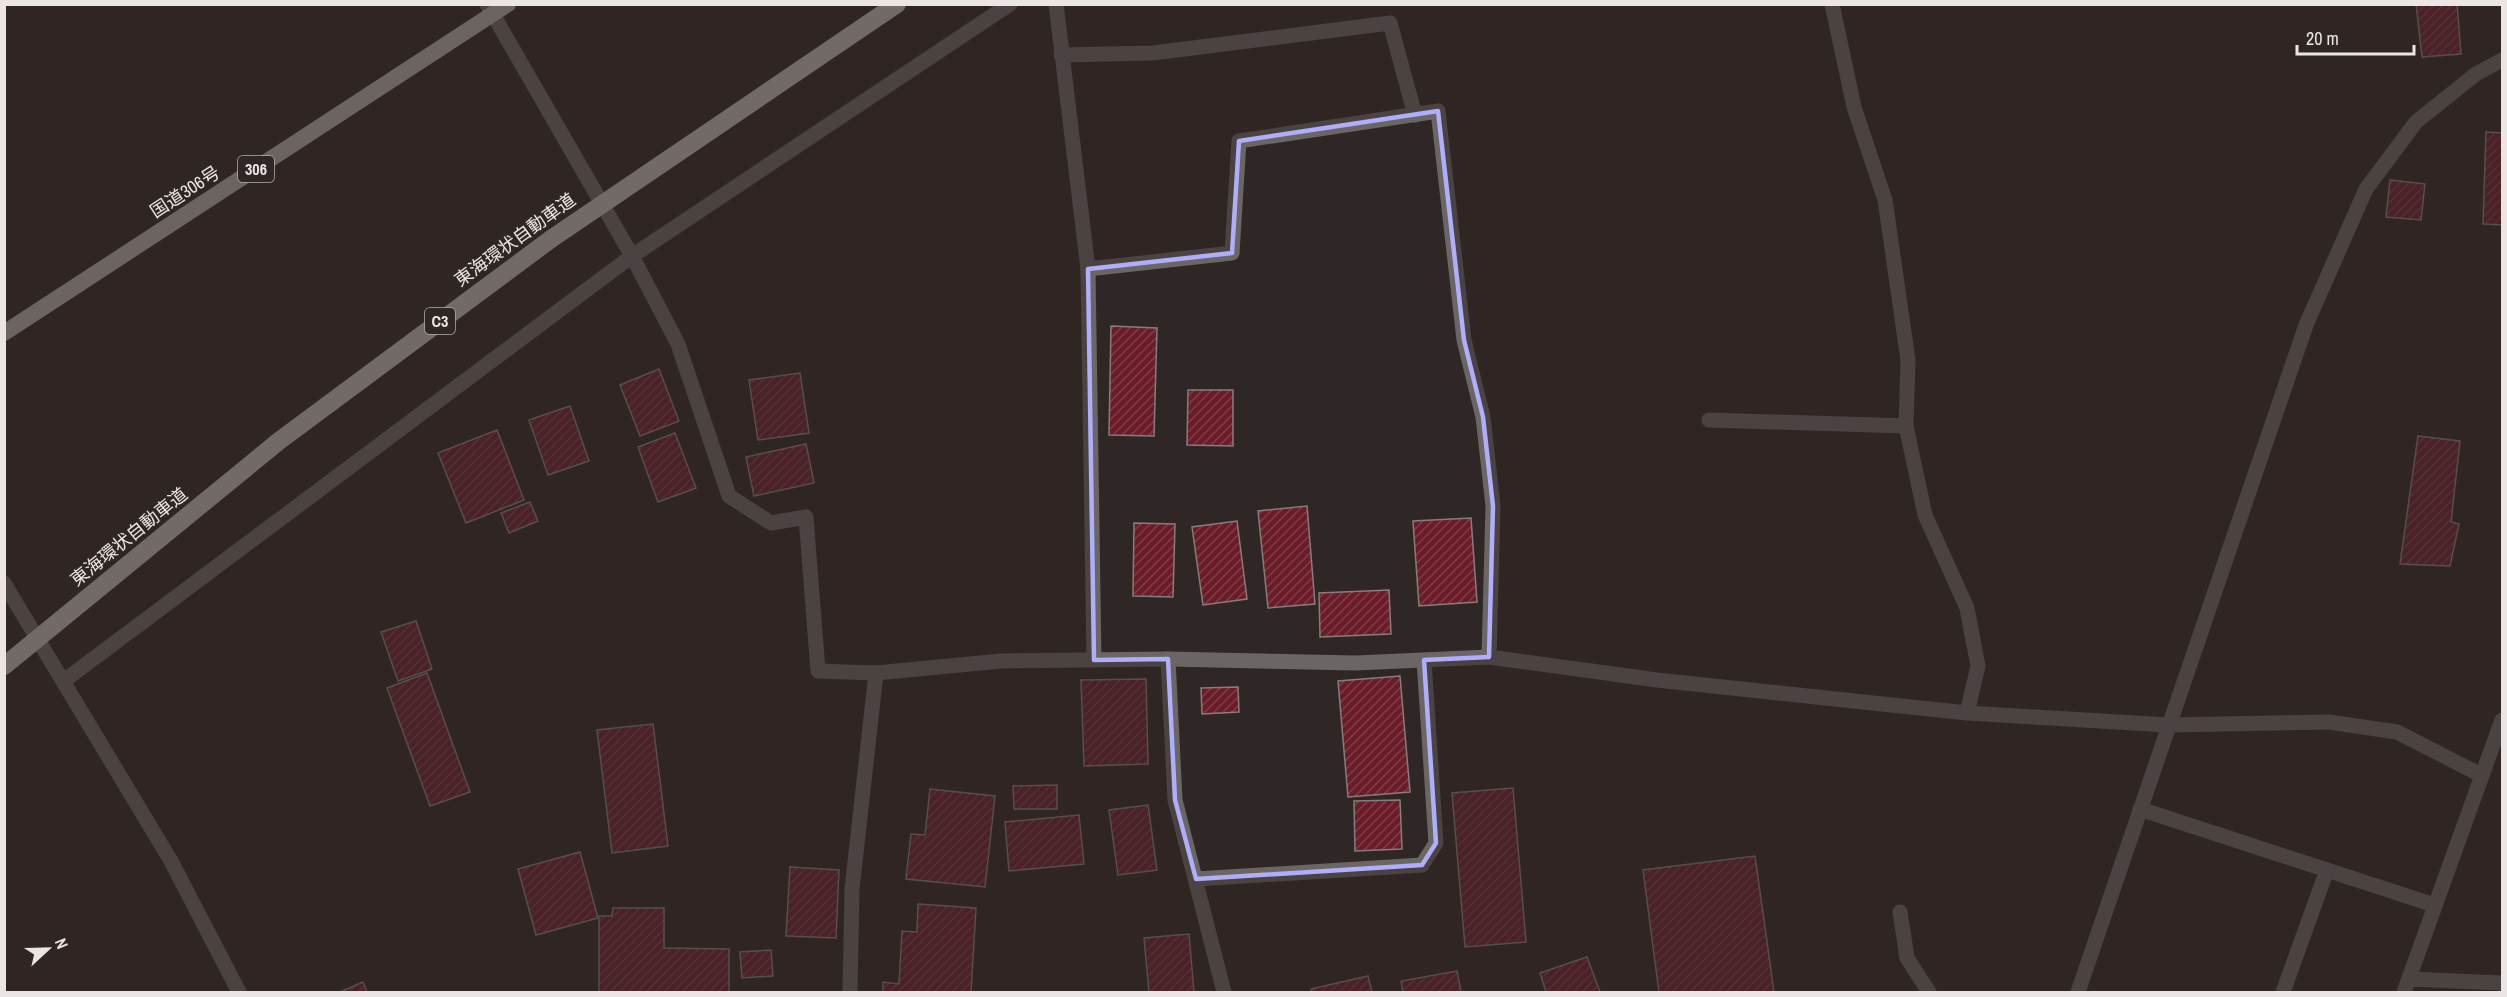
<svg xmlns="http://www.w3.org/2000/svg" width="2507" height="997" font-family="'Archivo Narrow','Noto Sans JP',sans-serif">
<style>
.building{fill:url(#building-hatch);stroke:#877d7e;stroke-width:1.5}
.lines{fill:none;stroke-linecap:round;stroke-linejoin:round}
.minor{stroke:#6a6664;stroke-width:15}
.tertiary{stroke:#6a6664;stroke-width:15}
.trunk{stroke:#b7b0aa;stroke-width:16}
.motorway-bridge{stroke:#c4bcb6;stroke-width:18}
.marked{fill:none;stroke:#aeaefa;stroke-width:4.5;stroke-linejoin:round}
.labels{text-anchor:middle;stroke-width:4.5;stroke-linejoin:round;paint-order:stroke}
.shield{fill:#2f2725;stroke:#b3adab;stroke-width:1.5}
.shield-label{font-size:16px;font-weight:bold;fill:#ebe6e4}
.street-label{font-size:18px;fill:#ebe6e4;stroke:#2f2725}
</style>
<defs>
<pattern id="building-hatch" width="6" height="6" patternUnits="userSpaceOnUse" patternTransform="scale(1.5)"><rect width="6" height="6" fill="#6a1c29"/><path d="M-1 1l2-2M0 6l6-6M5 7l2-2" fill="none" stroke="#7f3d48"/></pattern>
</defs>
<rect width="100%" height="100%" fill="#2f2725"/>
<g class="building">
<polygon points="2416,4 2457,4 2461,54 2422,57"/>
<polygon points="2486,132 2502,133 2502,225 2483,224"/>
<polygon points="2390,180 2425,184 2421,220 2386,217"/>
<polygon points="1111,326 1157,328 1154,436 1109,435"/>
<polygon points="659,369 679,421 640,436 620,385"/>
<polygon points="800,373 809,433 758,440 749,380"/>
<polygon points="1188,390 1233,390 1233,446 1187,445"/>
<polygon points="570,406 589,461 548,475 529,420"/>
<polygon points="497,430 524,500 466,523 438,453"/>
<polygon points="675,433 696,488 658,502 638,447"/>
<polygon points="2418,436 2460,441 2451,522 2459,524 2450,566 2400,564"/>
<polygon points="806,444 814,483 754,496 746,457"/>
<polygon points="530,502 538,521 509,533 501,513"/>
<polygon points="1307,506 1315,604 1268,608 1258,511"/>
<polygon points="1471,518 1477,602 1419,606 1413,521"/>
<polygon points="1237,521 1247,599 1203,605 1192,527"/>
<polygon points="1134,523 1175,524 1173,597 1133,596"/>
<polygon points="1389,590 1391,634 1320,637 1319,593"/>
<polygon points="416,621 432,669 398,681 381,632"/>
<polygon points="427,673 470,792 430,806 387,688"/>
<polygon points="1400,676 1410,792 1348,797 1338,681"/>
<polygon points="1146,679 1148,764 1084,766 1081,680"/>
<polygon points="1238,687 1239,712 1202,714 1201,688"/>
<polygon points="653,724 668,846 612,853 597,730"/>
<polygon points="1057,785 1057,809 1014,809 1013,786"/>
<polygon points="1513,788 1526,942 1465,947 1452,793"/>
<polygon points="930,789 995,796 985,887 906,879 911,834 925,835"/>
<polygon points="1400,800 1402,849 1355,851 1354,801"/>
<polygon points="1148,805 1157,870 1118,875 1109,810"/>
<polygon points="1079,815 1084,864 1009,871 1005,822"/>
<polygon points="580,852 598,918 536,935 518,869"/>
<polygon points="1755,856 1774,992 1659,992 1643,870"/>
<polygon points="790,867 839,870 836,938 786,936"/>
<polygon points="918,904 976,908 971,992 883,992 883,982 899,984 902,931 917,932"/>
<polygon points="613,908 664,908 664,948 729,949 729,992 599,992 599,916 612,916"/>
<polygon points="1189,934 1194,992 1149,992 1144,938"/>
<polygon points="771,950 773,976 742,978 740,952"/>
<polygon points="1587,957 1600,992 1546,992 1540,973"/>
<polygon points="1457,971 1461,992 1403,992 1401,981"/>
<polygon points="1368,976 1372,992 1312,992 1311,989"/>
<polygon points="363,982 367,992 340,992"/>
</g>
<g class="lines">
<g class="minor">
<polyline points="487,4 632,256 678,344 729,496 771,523 806,517 818,671 876,673 1001,661 1168,659 1356,663 1489,657 1657,680 1967,713 2168,725 2329,722 2397,732 2481,775"/>
<polyline points="1056,4 1088,269 1094,660"/>
<polyline points="1832,4 1854,107 1885,200 1908,360 1906,426 1925,515 1967,608 1978,666 1967,713"/>
<polyline points="1061,55 1153,53 1390,23 1415,115"/>
<polyline points="1088,269 1232,253 1239,141 1438,111 1464,340 1483,417 1493,506 1489,657"/>
<polyline points="1709,420 1906,426"/>
<polyline points="1168,659 1175,800 1224,992"/>
<polyline points="65,680 632,256 1010,4"/>
<polyline points="2140,809 2434,905"/>
<polyline points="1196,879 1422,865 1436,843 1424,660"/>
<polyline points="1900,912 1907,958 1929,992"/>
<polyline points="2409,979 2502,983"/>
<polyline points="850,992 852,889 876,673"/>
<polyline points="2078,992 2306,325 2366,189 2416,122 2476,74 2502,60"/>
<polyline points="2283,992 2327,870"/>
<polyline points="2404,992 2502,720"/>
</g>
<polyline class="tertiary" points="4,583 171,861 239,992"/>
<polyline class="trunk" points="4,333 508,4"/>
<polyline class="motorway-bridge" points="4,666 279,441 551,239 897,4"/>
</g>
<path d="M0 0H2507V997H0ZM1438,111L1464,340L1483,417L1493,506L1489,657L1424,660L1436,843L1422,865L1196,879L1175,800L1168,659L1094,660L1088,269L1232,253L1239,141Z" fill="#2f2725" fill-opacity=".55" fill-rule="evenodd"/>
<path class="marked" d="M1438,111L1464,340L1483,417L1493,506L1489,657L1424,660L1436,843L1422,865L1196,879L1175,800L1168,659L1094,660L1088,269L1232,253L1239,141Z"/>
<g class="labels">
<g class="shield">
<rect x="238" y="156" width="36" height="26" rx="4.5"/>
<rect x="425" y="308" width="30" height="26" rx="4.5"/>
</g>
<g class="shield-label">
<text x="256" y="175">306</text>
<text x="440" y="327">C3</text>
</g>
<g class="street-label">
<text transform="translate(185 192) rotate(-33)" y="6">国道306号</text>
<text transform="translate(515 240) rotate(-36)" y="6">東海環状自動車道</text>
<text transform="translate(129 537) rotate(-39)" y="6">東海環状自動車道</text>
</g>
</g>
<rect width="2507" height="997" fill="none" stroke="#ebe6e4" stroke-width="12"/>
<g transform="translate(48 949) rotate(68)" stroke="#2f2725" stroke-width="4.5" paint-order="stroke">
<path d="M0-4.5L10 22L0 15L-10 22Z" fill="#ebe6e4"/>
<text y="-9" font-size="16" font-weight="bold" text-anchor="middle" fill="#ebe6e4">N</text>
</g>
<path d="M2297 45v9h117v-9" fill="none" stroke="#ebe6e4" stroke-width="3"/>
<text x="2306" y="45" font-size="18" fill="#ebe6e4" stroke="#2f2725" stroke-width="4.5" paint-order="stroke">20 m</text>
</svg>
